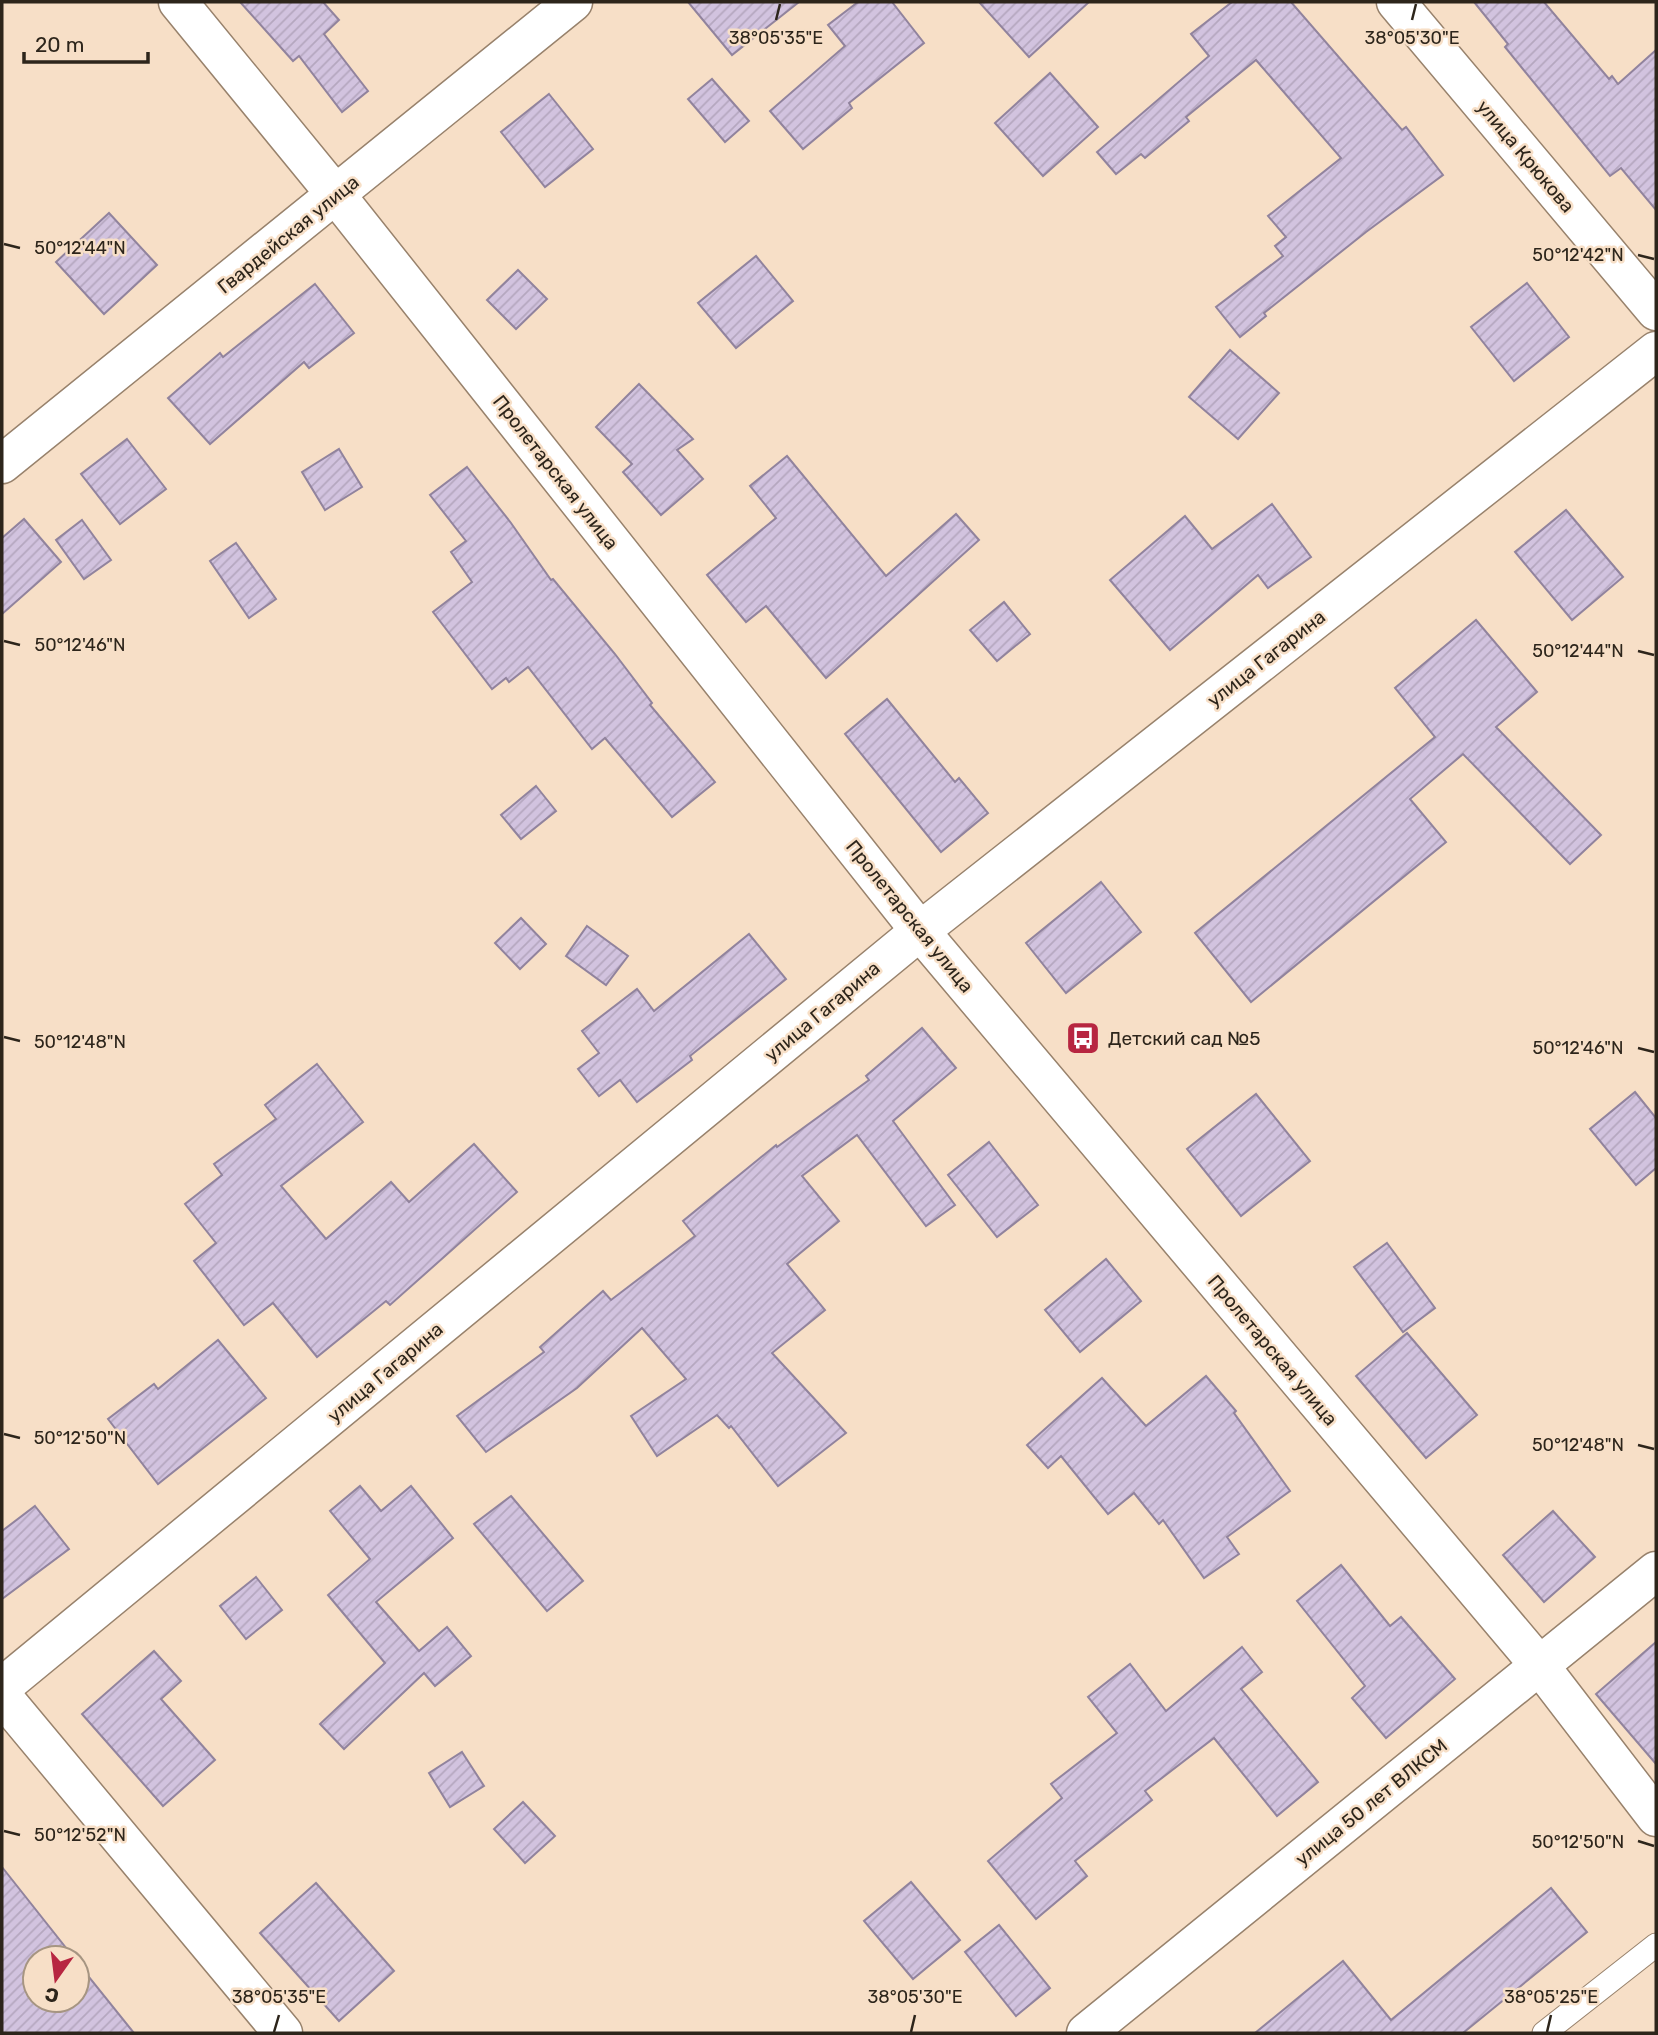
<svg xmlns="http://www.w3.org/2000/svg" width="1658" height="2035" font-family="Rubik,sans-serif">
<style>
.building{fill:url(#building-hatch);stroke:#91839d;stroke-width:2}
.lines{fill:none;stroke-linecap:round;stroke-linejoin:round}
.service-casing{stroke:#98826c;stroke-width:25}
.minor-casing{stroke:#98826c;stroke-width:41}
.tertiary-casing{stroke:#98826c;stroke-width:41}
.primary-casing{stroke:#98826c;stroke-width:41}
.service{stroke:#fff;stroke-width:23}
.minor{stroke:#fff;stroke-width:38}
.tertiary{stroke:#fff;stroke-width:38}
.primary{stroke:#fff;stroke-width:38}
.ticks{fill:none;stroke:#2d251b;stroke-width:2.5}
.labels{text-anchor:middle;stroke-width:5;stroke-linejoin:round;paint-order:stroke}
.street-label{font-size:19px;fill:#2d251b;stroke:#f7dfc7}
.poi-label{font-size:19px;fill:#2d251b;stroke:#f7dfc7;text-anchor:start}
.ticks-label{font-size:18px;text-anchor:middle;fill:#2d251b;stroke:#f7dfc7;stroke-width:5;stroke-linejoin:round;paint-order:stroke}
</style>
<defs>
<pattern id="building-hatch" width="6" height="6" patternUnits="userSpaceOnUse" patternTransform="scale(1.75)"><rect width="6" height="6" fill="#d2c3df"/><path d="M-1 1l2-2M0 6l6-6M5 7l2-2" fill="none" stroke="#b5a7bf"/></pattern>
</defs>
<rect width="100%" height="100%" fill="#f7dfc7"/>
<g class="building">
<polygon points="240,2 323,2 339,20 324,34 368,91 342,112 299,56 293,61"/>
<polygon points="688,2 799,2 732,55"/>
<polygon points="858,2 892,2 924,43 849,103 852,108 803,149 770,111 845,46 828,25"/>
<polygon points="979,2 1089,2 1029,57"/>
<polygon points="1232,2 1291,2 1402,130 1406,127 1443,175 1366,232 1264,313 1266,316 1240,337 1216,307 1283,256 1275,246 1286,237 1268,216 1341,158 1256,60 1186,117 1189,121 1145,158 1141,154 1116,174 1097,152 1209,56 1191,34"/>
<polygon points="1474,2 1544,2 1609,79 1612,76 1618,84 1656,50 1656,210 1621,168 1610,176 1505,47 1508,44"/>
<polygon points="1050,73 1098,127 1043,176 995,123"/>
<polygon points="712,79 749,121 725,142 688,99"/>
<polygon points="549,94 593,149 545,187 501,132"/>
<polygon points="109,213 157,265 104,314 56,262"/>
<polygon points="756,256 793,301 736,348 698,303"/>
<polygon points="518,270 547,299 516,329 487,300"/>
<polygon points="1527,283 1569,337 1514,381 1471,327"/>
<polygon points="315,284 354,333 309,368 304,362 210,444 168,398 220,353 223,357"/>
<polygon points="1230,350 1279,393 1238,439 1189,397"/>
<polygon points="639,384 693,439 677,450 703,479 661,515 623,472 632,464 596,427"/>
<polygon points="127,439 166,489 120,524 81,474"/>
<polygon points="339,449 362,487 325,510 302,472"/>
<polygon points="787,456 886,576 956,514 979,540 826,678 766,606 746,622 707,575 776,518 750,486"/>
<polygon points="467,467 511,523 551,580 553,579 615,654 652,703 650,705 715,782 672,817 605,738 592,749 528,667 509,682 506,678 492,689 433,612 472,582 451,552 466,541 430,495"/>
<polygon points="1272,504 1311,557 1268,588 1258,575 1170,650 1110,580 1185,516 1212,549"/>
<polygon points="1566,510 1623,577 1572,620 1515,552"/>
<polygon points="24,519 61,562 2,614 2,538"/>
<polygon points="82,520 111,560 84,579 56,540"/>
<polygon points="236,543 276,599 249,618 210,561"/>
<polygon points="1004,602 1030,634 997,661 970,630"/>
<polygon points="1476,620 1537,692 1496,727 1601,835 1570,864 1463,754 1410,799 1446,842 1251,1002 1195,933 1435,737 1395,688"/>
<polygon points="887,699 955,782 959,778 988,813 941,852 845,734"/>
<polygon points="536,786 556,811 521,839 501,815"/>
<polygon points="1101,882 1141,932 1066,993 1026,943"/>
<polygon points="521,918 546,944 520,969 495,943"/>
<polygon points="587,926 628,956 606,985 566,956"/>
<polygon points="749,934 786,979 690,1056 692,1060 637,1102 620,1080 599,1096 578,1069 599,1053 582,1031 637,989 654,1011"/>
<polygon points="922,1028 956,1068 893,1121 955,1205 926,1226 857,1135 802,1176 839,1221 787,1264 825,1310 772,1353 846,1433 778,1486 731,1426 729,1428 717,1415 657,1456 631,1416 686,1379 642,1328 577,1388 486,1452 457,1416 544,1352 540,1347 603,1291 611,1300 695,1236 683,1221 776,1145 777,1147 869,1080 866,1076"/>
<polygon points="317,1064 363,1122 281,1186 326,1239 391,1182 409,1202 474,1144 517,1192 390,1305 386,1301 317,1357 273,1303 244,1325 194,1261 216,1243 185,1204 222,1175 214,1164 276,1119 265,1105"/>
<polygon points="1635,1092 1656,1118 1656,1168 1636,1185 1590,1129"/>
<polygon points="1256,1094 1310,1161 1241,1216 1187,1149"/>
<polygon points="989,1142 1038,1205 997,1237 948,1175"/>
<polygon points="1387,1243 1435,1308 1403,1332 1354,1267"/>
<polygon points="1106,1259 1141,1301 1080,1352 1045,1310"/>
<polygon points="1407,1333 1477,1415 1426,1458 1356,1376"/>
<polygon points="218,1340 266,1398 158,1484 108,1419 154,1384 158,1389"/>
<polygon points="1206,1376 1236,1411 1234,1413 1290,1491 1227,1537 1239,1554 1204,1578 1163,1520 1159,1524 1134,1493 1108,1514 1061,1456 1048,1468 1027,1445 1102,1378 1146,1426"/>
<polygon points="360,1486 381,1511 411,1486 453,1538 376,1602 419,1651 447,1627 471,1656 435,1686 424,1673 344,1749 320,1724 385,1663 328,1595 370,1559 330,1511"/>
<polygon points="511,1496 583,1581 547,1611 474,1524"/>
<polygon points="35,1506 69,1549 2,1599 2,1531"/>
<polygon points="1553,1511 1595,1557 1544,1602 1503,1555"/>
<polygon points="1341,1565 1390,1626 1401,1617 1455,1679 1386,1738 1352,1698 1365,1686 1297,1601"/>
<polygon points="256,1577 282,1610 246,1639 220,1606"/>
<polygon points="1656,1642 1656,1764 1596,1694"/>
<polygon points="1242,1647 1262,1672 1241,1689 1318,1782 1277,1816 1214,1738 1145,1791 1152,1800 1075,1861 1087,1876 1036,1919 988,1861 1062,1798 1051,1784 1117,1733 1088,1697 1130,1664 1166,1711"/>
<polygon points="154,1651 181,1681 161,1699 215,1760 163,1806 82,1714"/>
<polygon points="462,1752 484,1786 450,1807 429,1773"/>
<polygon points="523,1802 555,1836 525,1863 494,1829"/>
<polygon points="2,1867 74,1958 35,1958 35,2000 77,2000 77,1962 134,2033 2,2033"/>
<polygon points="911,1882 960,1940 913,1979 864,1921"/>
<polygon points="316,1883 394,1971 339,2021 260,1933"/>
<polygon points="1551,1888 1587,1932 1463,2033 1255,2033 1343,1961 1391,2020"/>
<polygon points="999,1925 1050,1988 1016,2016 965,1952"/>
</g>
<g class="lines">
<g class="service-casing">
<polyline id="service" points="1544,2033 1656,1945"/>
</g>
<g class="minor-casing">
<g id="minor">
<polyline points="1396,2 1656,311"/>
<polyline points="920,931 1656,351"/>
<polyline points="1086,2033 1656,1571"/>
</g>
</g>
<g class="tertiary-casing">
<g id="tertiary">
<polyline points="2,464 573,2"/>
<polyline points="2,1687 920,931"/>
<polyline points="2,1696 283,2033"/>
</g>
</g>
<g class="primary-casing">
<polyline id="primary" points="178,2 336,195 920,931 1540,1666 1656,1817"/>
</g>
<use href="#service" class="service"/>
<use href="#minor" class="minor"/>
<use href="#tertiary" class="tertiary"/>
<use href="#primary" class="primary"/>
</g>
<path class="ticks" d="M776,20L780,4M1412,20L1416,4M4,244L20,248M1638,255L1654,259M4,641L20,645M1638,651L1654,655M4,1037L20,1041M1638,1048L1654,1052M4,1434L20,1438M1638,1445L1654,1449M4,1831L20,1835M1638,1841L1654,1846M274,2032L279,2015M911,2032L915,2015M1547,2032L1551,2015"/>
<defs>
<g id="bus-square" transform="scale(1.75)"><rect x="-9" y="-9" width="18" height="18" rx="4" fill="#b72641" stroke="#f7dfc7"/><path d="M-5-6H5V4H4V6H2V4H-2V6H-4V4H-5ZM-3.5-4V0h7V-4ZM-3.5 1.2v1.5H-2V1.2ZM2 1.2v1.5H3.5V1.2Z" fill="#fff"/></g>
</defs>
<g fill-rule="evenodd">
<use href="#bus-square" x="1083" y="1038"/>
</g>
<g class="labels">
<g class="street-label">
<text transform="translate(1526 156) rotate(50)" y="7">улица Крюкова</text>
<text transform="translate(288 234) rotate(-39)" y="7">Гвардейская улица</text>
<text transform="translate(556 472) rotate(52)" y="7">Пролетарская улица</text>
<text transform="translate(1266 658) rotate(-38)" y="7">улица Гагарина</text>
<text transform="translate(910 916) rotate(51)" y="7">Пролетарская улица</text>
<text transform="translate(822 1011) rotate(-40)" y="7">улица Гагарина</text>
<text transform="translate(1273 1350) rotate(50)" y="7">Пролетарская улица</text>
<text transform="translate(385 1372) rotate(-40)" y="7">улица Гагарина</text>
<text transform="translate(1371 1802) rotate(-39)" y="7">улица 50 лет ВЛКСМ</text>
</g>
<g class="poi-label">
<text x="1108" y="1045">Детский сад №5</text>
</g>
</g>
<g class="ticks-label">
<text x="776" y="44">38°05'35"E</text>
<text x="1412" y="44">38°05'30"E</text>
<text x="80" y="254">50°12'44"N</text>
<text x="1578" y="261">50°12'42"N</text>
<text x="80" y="651">50°12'46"N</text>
<text x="1578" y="657">50°12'44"N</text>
<text x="80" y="1048">50°12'48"N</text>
<text x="1578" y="1054">50°12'46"N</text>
<text x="80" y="1444">50°12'50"N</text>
<text x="1578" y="1451">50°12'48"N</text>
<text x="80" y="1841">50°12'52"N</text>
<text x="1578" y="1848">50°12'50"N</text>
<text x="279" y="2003">38°05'35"E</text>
<text x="915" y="2003">38°05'30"E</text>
<text x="1551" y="2003">38°05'25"E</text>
</g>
<rect width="1658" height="2035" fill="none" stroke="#2d251b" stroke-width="7"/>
<g transform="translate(56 1979) rotate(194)"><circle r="33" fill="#f7dfc7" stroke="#a69582" stroke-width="2"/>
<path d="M0-5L12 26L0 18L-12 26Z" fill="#b72641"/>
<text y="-10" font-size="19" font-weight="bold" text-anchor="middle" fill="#2d251b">С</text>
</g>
<path d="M24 52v10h124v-10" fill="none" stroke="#2d251b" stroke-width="3.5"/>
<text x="35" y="52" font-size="21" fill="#2d251b" stroke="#f7dfc7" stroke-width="5" paint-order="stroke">20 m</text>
</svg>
